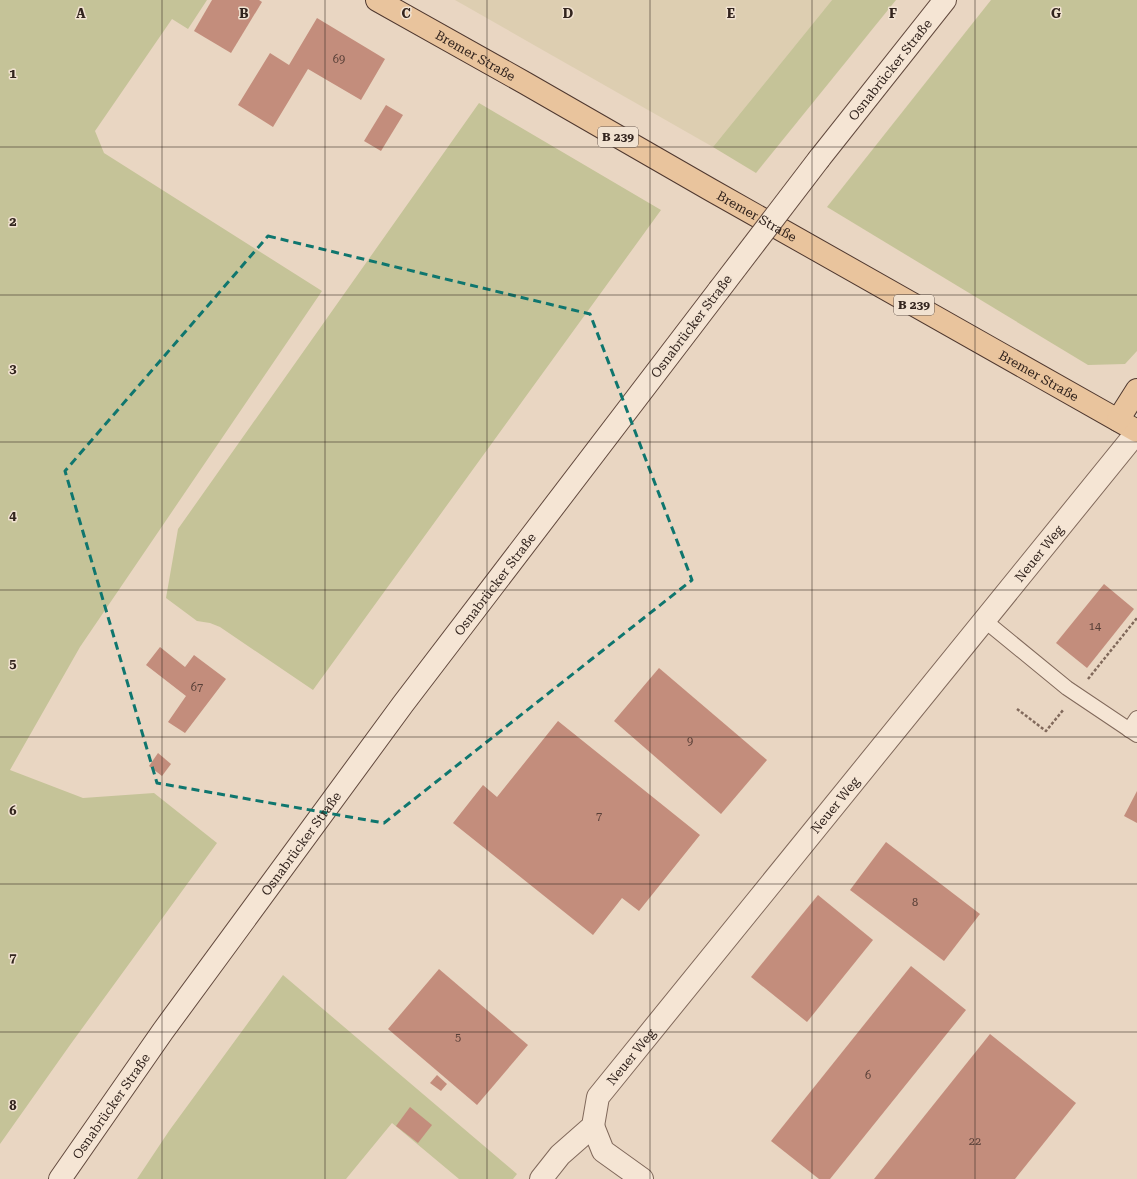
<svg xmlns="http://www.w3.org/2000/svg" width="1137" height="1179" font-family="'Roboto Serif',serif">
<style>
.farmland{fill:#ddceb1}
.green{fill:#c5c398}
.building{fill:#c38d7c}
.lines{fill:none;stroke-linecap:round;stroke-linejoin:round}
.lane-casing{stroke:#81695b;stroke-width:16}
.street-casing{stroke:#81695b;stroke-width:24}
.secondary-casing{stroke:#634a3e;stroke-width:24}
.primary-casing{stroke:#4f382f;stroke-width:24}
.path{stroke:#81695b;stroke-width:2.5;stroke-dasharray:3 2;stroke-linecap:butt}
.lane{stroke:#f5e5d4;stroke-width:14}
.street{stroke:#f5e5d4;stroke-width:22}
.secondary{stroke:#f5e5d4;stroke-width:22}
.primary{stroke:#e9c49d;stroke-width:22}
.secondary-bridge-casing{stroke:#634a3e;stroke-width:24;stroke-linecap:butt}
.secondary-bridge{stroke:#f5e5d4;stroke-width:22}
.marked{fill:none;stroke:#0f766e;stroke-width:3;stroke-dasharray:8 5;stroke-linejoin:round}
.grid{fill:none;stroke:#32241e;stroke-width:1;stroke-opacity:0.55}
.labels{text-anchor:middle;stroke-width:3;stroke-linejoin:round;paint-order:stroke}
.number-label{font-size:11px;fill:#563e36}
.shield{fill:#f1e2d1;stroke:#6b5d54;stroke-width:1}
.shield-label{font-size:12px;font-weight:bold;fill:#32241e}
.street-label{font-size:13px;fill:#32241e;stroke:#f1e2d1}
.grid-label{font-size:13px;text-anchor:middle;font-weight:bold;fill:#32241e;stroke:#f1e2d1;stroke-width:3;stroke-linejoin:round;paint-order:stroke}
</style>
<rect width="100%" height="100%" fill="#e9d6c2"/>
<polygon class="farmland" points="455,0 832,0 713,147"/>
<g class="green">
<polygon points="0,0 207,0 188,29 172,19 95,131 104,153 322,291 80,647 10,770 83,798 154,793 217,843 70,1045 0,1144"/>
<polygon points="832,0 896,0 756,173 713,147"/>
<polygon points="991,0 1137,0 1137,351 1125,364 1088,365 827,207"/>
<polygon points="479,103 661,210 313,690 220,627 210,623 197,621 166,598 178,529"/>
<polygon points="283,975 517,1174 513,1179 459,1179 392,1123 346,1179 137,1179 169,1131"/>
</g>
<g class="building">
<polygon points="212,0 259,0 262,2 231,53 194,31"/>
<polygon points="317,18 385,59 361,100 308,69 273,127 238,105 270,53 289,65"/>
<polygon points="386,105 403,115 381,151 364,141"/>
<polygon points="1104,584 1134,609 1087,668 1056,643"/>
<polygon points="160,647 185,667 194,655 226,679 185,733 168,722 186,696 146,665"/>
<polygon points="659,668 767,760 721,814 614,721"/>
<polygon points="558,721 700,835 639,911 622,898 593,935 453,823 483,785 497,797"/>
<polygon points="158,753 171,764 162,776 149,766"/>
<polygon points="1137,791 1137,823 1124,816"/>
<polygon points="886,842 980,914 944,961 850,890"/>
<polygon points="818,895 873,940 807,1022 751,977"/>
<polygon points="911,966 966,1010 830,1179 819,1179 771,1141"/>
<polygon points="439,969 528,1045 477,1105 388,1029"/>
<polygon points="990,1034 1076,1103 1015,1179 874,1179"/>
<polygon points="437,1075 447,1084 441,1091 430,1083"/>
<polygon points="410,1107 432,1125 418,1143 396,1126"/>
</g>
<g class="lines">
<g class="lane-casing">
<g id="lane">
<polyline points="984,620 1067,688 1137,735"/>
<polyline points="1129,730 1137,718"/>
</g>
</g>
<g class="street-casing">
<g id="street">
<polyline points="593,1126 603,1151 642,1179"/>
<path id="s1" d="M541,1179L560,1155L593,1126L598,1097L1137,432"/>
</g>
</g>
<g class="secondary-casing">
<g id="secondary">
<path id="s2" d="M819,159L945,0"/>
<path id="s3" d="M60,1179L163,1031L403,704L719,290"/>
</g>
</g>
<g class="primary-casing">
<g id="primary">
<path id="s4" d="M377,0L525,83L711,190L1137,431"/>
<polyline points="1118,420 1137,390"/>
</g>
</g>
<g class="path">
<polyline points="1088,679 1137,618"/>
<polyline points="1017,709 1046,731 1064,709"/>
</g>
<use href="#lane" class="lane"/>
<use href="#street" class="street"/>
<use href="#secondary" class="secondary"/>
<use href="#primary" class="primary"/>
<g class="secondary-bridge-casing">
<polyline id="secondary-bridge" points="719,290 819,159"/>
</g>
<use href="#secondary-bridge" class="secondary-bridge"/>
</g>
<path class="marked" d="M268,236L590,314L692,580L384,823L157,783L65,471Z"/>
<path class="grid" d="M162,0V1179M325,0V1179M487,0V1179M650,0V1179M812,0V1179M975,0V1179M0,147H1137M0,295H1137M0,442H1137M0,590H1137M0,737H1137M0,884H1137M0,1032H1137"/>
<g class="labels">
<g class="number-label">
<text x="339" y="63">69</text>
<text x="1095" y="630">14</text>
<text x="197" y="691">67</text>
<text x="690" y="745">9</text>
<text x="599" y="820">7</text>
<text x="915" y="906">8</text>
<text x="458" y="1041">5</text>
<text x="868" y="1079">6</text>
<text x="975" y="1145">22</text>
</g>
<g class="shield">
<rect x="598" y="127" width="40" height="20" rx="3"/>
<rect x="894" y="295" width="40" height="20" rx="3"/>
</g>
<g class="shield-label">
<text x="618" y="141">B 239</text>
<text x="914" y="309">B 239</text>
</g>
<g class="street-label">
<text dy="5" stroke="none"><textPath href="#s4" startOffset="113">Bremer Straße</textPath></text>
<text dy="5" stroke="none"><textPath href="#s2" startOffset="114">Osnabrücker Straße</textPath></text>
<text dy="5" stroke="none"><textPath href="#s4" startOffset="437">Bremer Straße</textPath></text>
<text transform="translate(691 326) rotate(-53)" y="5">Osnabrücker Straße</text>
<text dy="5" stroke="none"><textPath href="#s4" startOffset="761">Bremer Straße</textPath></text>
<text dy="5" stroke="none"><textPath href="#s1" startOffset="804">Neuer Weg</textPath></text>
<text dy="5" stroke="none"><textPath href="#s3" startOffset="737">Osnabrücker Straße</textPath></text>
<text dy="5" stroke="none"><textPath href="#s1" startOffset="480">Neuer Weg</textPath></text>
<text dy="5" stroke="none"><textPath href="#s3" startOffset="413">Osnabrücker Straße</textPath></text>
<text dy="5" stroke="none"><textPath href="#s1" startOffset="156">Neuer Weg</textPath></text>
<text dy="5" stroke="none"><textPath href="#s3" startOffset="89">Osnabrücker Straße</textPath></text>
</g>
</g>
<g class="grid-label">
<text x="81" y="18">A</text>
<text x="244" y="18">B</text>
<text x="406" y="18">C</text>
<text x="568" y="18">D</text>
<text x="731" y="18">E</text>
<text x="893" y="18">F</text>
<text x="1056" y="18">G</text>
<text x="13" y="78">1</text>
<text x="13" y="226">2</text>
<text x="13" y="373">3</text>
<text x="13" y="520">4</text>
<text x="13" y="668">5</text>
<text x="13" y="815">6</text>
<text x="13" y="962">7</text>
<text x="13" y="1110">8</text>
</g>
</svg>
